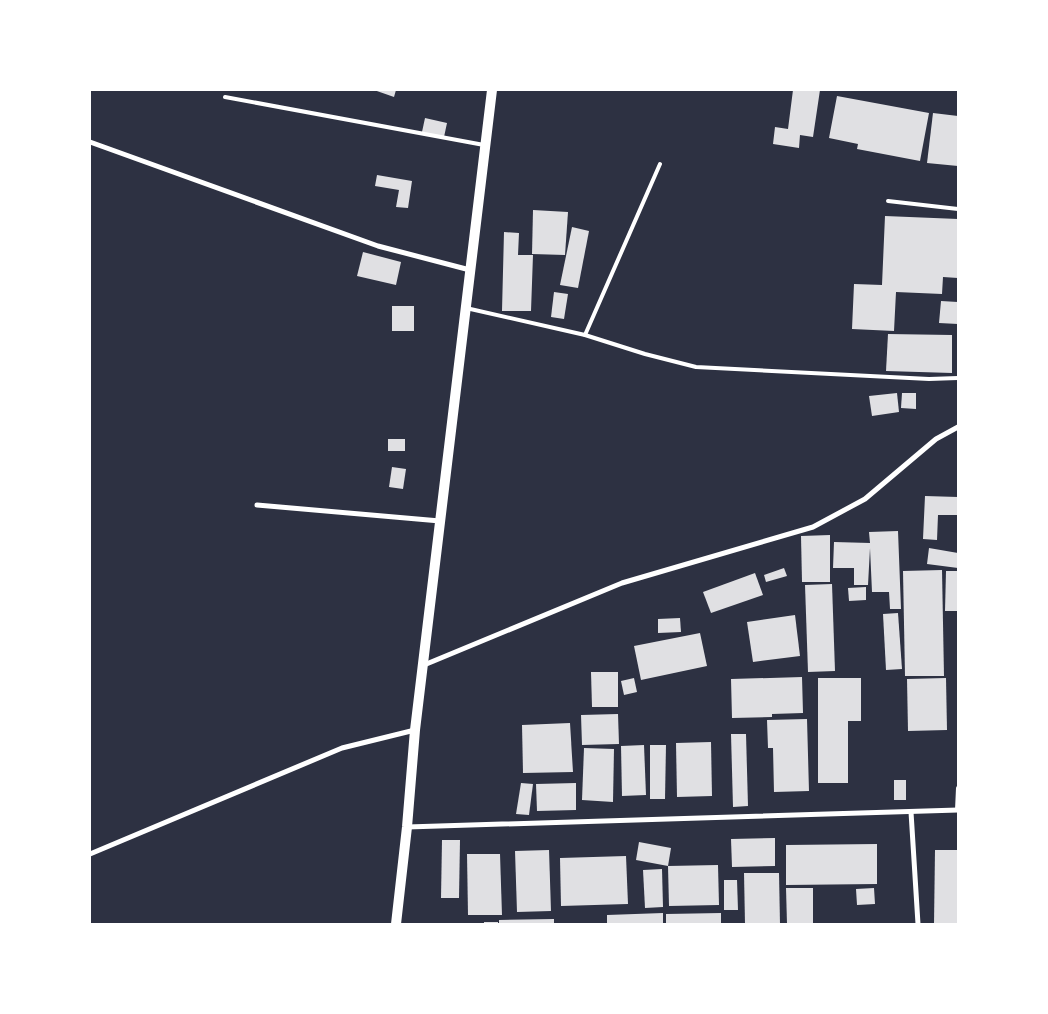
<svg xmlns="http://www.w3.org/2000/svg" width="1048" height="1014" font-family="Cabin,sans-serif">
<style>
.building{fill:#e0e0e3}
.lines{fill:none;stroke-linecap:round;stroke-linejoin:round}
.service{stroke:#fff;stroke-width:4}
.minor{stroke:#fff;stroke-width:5}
.secondary{stroke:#fff;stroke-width:10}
</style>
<rect width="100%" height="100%" fill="#2d3142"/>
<g class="building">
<polygon points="374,90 396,90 394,97"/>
<polygon points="793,90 820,90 813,137 800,135 799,148 773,144 775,127 788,129"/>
<polygon points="837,96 929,113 920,161 857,149 858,144 829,138"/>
<polygon points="933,113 958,116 958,166 927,163"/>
<polygon points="425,118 447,123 444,137 422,132"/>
<polygon points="377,175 412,181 408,208 396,207 399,190 375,186"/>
<polygon points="533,210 568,212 565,255 532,254"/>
<polygon points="885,216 958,219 958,278 943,277 942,294 896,292 894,331 852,329 854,284 882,285"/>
<polygon points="572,227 589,231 578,288 560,285"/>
<polygon points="504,232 519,233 518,255 533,255 531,311 502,311"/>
<polygon points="363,252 401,262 396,285 357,276"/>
<polygon points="554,292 568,294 564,319 551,317"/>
<polygon points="941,301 958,302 958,324 939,323"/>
<rect x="392" y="306" width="22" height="25"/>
<polygon points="888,334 952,335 952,373 886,371"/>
<polygon points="897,393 899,412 872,416 869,396"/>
<polygon points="902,393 916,393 916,409 901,408"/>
<rect x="388" y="439" width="17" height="12"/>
<polygon points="392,467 406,469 403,489 389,487"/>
<polygon points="925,496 958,497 958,515 938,515 937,540 923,539"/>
<polygon points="898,531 901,609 890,609 889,592 872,592 870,548 868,585 854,585 854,568 833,568 834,542 870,543 869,532"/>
<polygon points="830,535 830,582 802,582 801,536"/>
<polygon points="929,548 958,553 958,568 927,564"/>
<polygon points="784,568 787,576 766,582 764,575"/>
<polygon points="942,570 944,676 905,676 903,571"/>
<polygon points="946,571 958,571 958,611 945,611"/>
<polygon points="755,573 763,595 711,613 703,592"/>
<polygon points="832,584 835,671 808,672 805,585"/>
<polygon points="866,587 866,600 849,601 848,588"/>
<polygon points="898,613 902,669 886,670 883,614"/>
<polygon points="795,615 800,656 753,662 747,622"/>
<polygon points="680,618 681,632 658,633 658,619"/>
<polygon points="700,633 707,666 641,680 634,646"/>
<polygon points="591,672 618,672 618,707 592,707"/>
<polygon points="802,677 803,713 772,714 772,717 732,718 731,679"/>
<polygon points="634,678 637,692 624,695 621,681"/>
<polygon points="818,678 861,678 861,721 848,721 848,783 818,783"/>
<polygon points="946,678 947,730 908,731 907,679"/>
<polygon points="618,714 619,744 582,745 581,715"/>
<polygon points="807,719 809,791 774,792 773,748 768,748 767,720"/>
<polygon points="570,723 573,772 523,773 522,725"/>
<polygon points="731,734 746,734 748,806 733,807"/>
<polygon points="711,742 712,796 677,797 676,743"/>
<polygon points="644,745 646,795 622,796 621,746"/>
<polygon points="650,745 666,745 665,799 650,799"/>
<polygon points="584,748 614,749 613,802 582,800"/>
<rect x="894" y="780" width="12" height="20"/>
<polygon points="521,783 533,784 529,815 516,814"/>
<polygon points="576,783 576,810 537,811 536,784"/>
<polygon points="775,838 775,866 732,867 731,839"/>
<polygon points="442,840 460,840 459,898 441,898"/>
<polygon points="639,842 671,848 668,866 636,860"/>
<polygon points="877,844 877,884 786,885 786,845"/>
<polygon points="549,850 551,911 517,912 515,851"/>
<polygon points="935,850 958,850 958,924 934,924"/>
<polygon points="467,854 500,854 502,915 468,915"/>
<polygon points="626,856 628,904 561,906 560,858"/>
<polygon points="718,865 719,905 669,906 668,866"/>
<polygon points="662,869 663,907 645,908 643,870"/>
<polygon points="744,873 779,873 780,924 745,924"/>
<polygon points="724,880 737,880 738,910 724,910"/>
<polygon points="786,888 813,888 813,924 787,924"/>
<polygon points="874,888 875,904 857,905 856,889"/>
<polygon points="663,913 663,924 607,924 607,915"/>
<polygon points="721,913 721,924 666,924 666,914"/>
<polygon points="554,919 554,924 499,924 499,920"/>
<rect x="484" y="922" width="14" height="2"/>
</g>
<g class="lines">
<g class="service">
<polyline points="225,97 484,145"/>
<polyline points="888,201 958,209"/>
<polyline points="466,308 585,335 645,354 696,367 929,379 958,378"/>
<polyline points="585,335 660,164"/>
<polyline points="957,810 958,788"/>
</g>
<g class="minor">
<polyline points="90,142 378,246 470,270"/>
<polyline points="257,505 440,521"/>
<polyline points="424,665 622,583 813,527 865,499 936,439 958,427"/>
<polyline points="911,812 918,924"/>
<polyline points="407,827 958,810"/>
<polyline points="90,854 342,748 415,730"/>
</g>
<polyline class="secondary" points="396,924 407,827 415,730 492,90"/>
</g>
<rect width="1048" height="1014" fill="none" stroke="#ffffff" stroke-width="182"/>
</svg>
